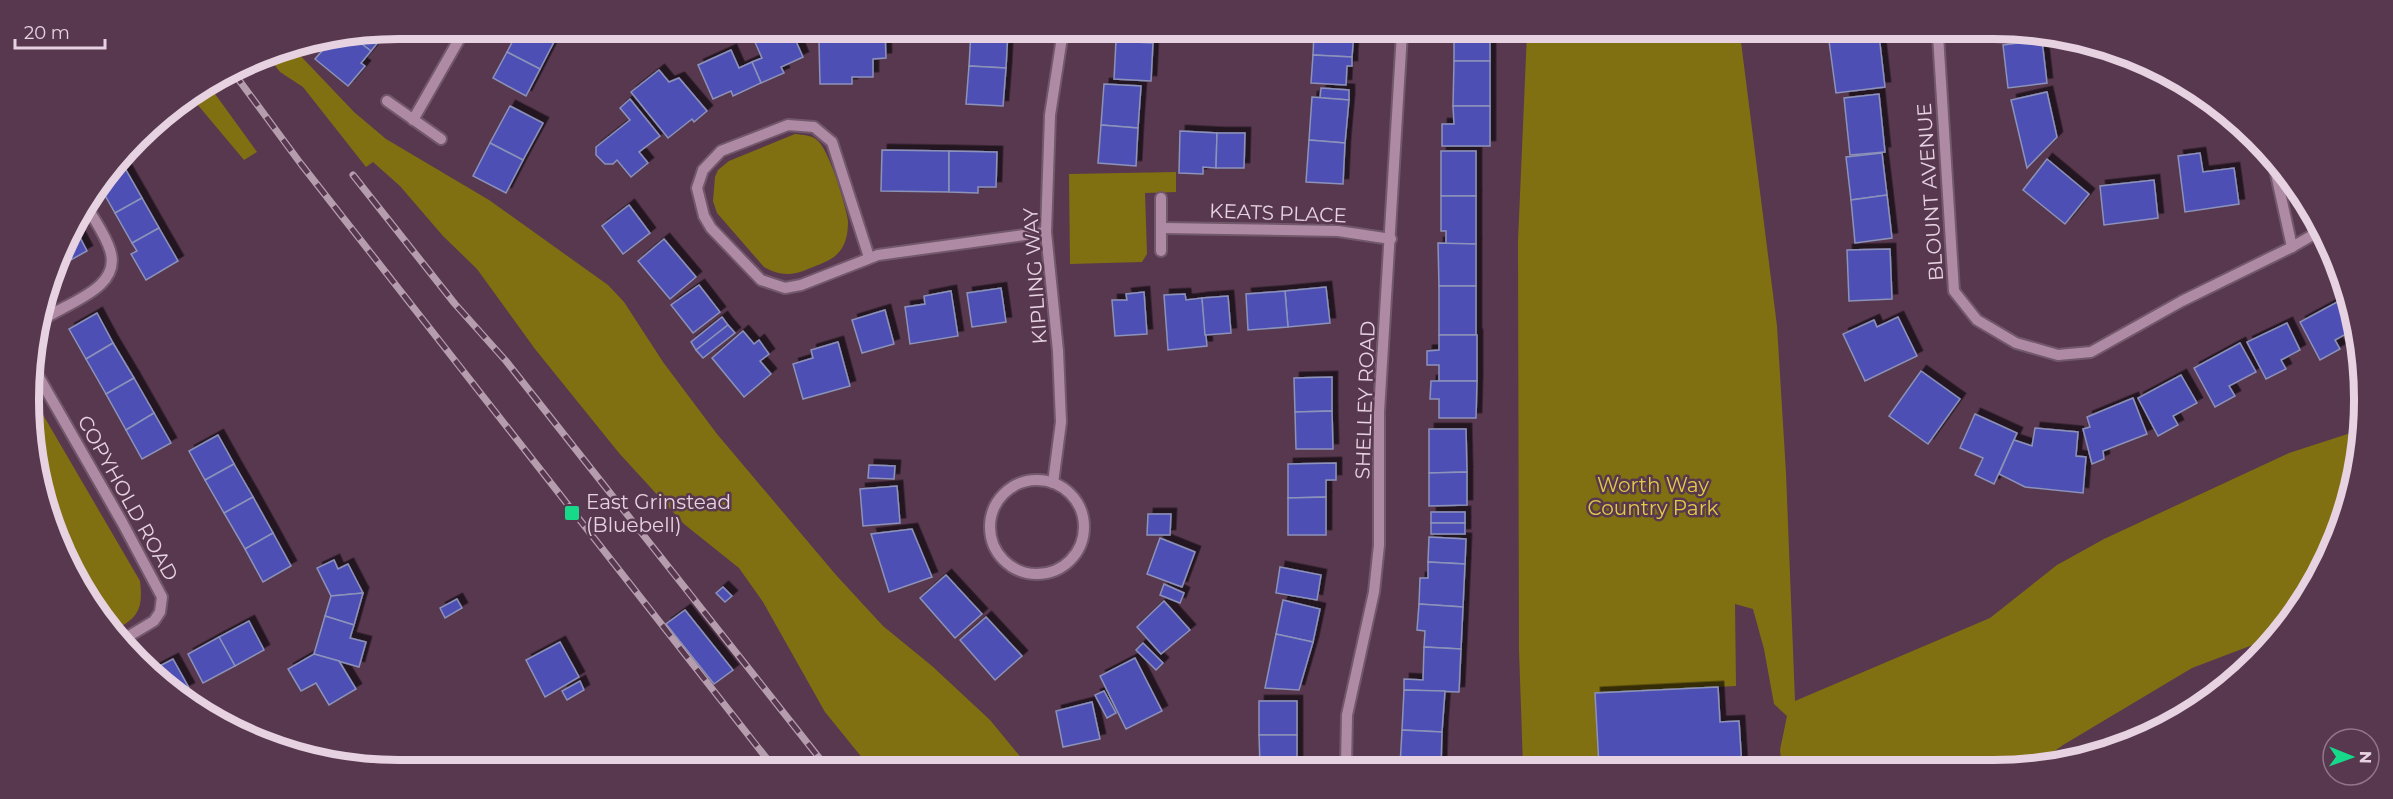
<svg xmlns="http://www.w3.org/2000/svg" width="2393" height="799" font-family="Montserrat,sans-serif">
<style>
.green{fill:#817011}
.building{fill:#4d50b4;stroke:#8c92b9;stroke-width:1.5;filter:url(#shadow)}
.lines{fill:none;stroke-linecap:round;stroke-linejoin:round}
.minor-casing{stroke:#72586b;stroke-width:14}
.minor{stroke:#af8aa4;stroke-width:10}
.rail-casing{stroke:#b59dae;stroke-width:7}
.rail{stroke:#58384f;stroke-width:4.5;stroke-dasharray:14;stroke-linecap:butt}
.poi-dot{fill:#16d989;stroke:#58384f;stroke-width:2}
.labels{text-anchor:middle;stroke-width:5;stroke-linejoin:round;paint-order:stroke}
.street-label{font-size:20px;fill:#e6d2e0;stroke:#58384f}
.park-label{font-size:20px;fill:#e3c946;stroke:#58384f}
.poi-label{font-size:20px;fill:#e6d2e0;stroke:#58384f;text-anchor:start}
.rim{fill:none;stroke:#e6d2e0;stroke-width:8}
</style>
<defs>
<filter id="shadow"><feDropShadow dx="5.5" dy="-5.5" stdDeviation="0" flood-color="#0009"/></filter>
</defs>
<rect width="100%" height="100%" fill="#58384f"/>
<g class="green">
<polygon points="1527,33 1740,34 1777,326 1786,473 1795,701 1990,618 2057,565 2104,539 2289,453 2357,431 2357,472 2315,585 2271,638 2192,668 2063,745 2033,767 1782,767 1780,750 1787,716 1774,704 1764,649 1753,609 1735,604 1736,686 1595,693 1599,766 1523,766 1519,650 1518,241"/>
<polygon points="294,49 354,112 386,139 489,200 608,285 624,302 663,362 717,434 836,575 883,626 932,666 990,720 1027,765 868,765 825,712 763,602 739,568 684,524 619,453 535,349 477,269 443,236 400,186 373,162 366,167 303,87 280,72 267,55"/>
<polygon points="210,87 257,152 244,160 192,98"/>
<path d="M795,134C803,135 811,135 817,140C829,149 846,206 848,221C848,230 847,240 842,248C835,260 820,264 808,269C792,276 779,276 764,267L717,213L713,201L715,177L718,170L729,161Z"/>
<polygon points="1176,172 1176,192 1145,193 1147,254 1142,262 1070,264 1069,174"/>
<path d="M35,401L140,581C143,608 139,617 115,630L91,606L41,495Z"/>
</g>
<g class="building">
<polygon points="519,29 545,29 557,36 540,69 507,52"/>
<polygon points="552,29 582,29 576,42"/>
<polygon points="777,30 791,30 803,57 781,67 784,73 761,83 752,62 762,58 754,40"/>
<polygon points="387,31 371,51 354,38"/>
<polygon points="852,31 885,31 886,58 873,59 873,77 852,77 852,84 820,84 819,42 853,41"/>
<polygon points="971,31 1008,31 1006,68 969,66"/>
<polygon points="1117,32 1154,32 1153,43 1116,41"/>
<polygon points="1314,32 1354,33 1352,57 1313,55"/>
<rect x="1454" y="33" width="36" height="28"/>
<polygon points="1879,35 1885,87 1836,93 1829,41"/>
<polygon points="354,38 371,51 361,63 365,66 348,86 315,59 329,43"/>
<polygon points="2042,40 2047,83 2008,88 2003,45"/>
<polygon points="1116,41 1153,43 1151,81 1114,79"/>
<polygon points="731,50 739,68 752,62 761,83 733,96 731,91 713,99 698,65"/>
<polygon points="507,52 540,69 526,96 493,78"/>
<polygon points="1313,55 1352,57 1352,66 1347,66 1346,85 1311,83"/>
<polygon points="1454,61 1490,61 1490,106 1453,106"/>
<polygon points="969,66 1006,68 1003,106 966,104"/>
<polygon points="659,70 669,82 679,78 707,111 694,122 692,119 668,138 631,92"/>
<polygon points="1104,84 1141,86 1138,128 1101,125"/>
<polygon points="1321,88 1349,90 1349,100 1320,98"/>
<polygon points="2047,92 2057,137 2027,168 2011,100"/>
<polygon points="1879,94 1885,152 1850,155 1844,98"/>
<polygon points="1312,97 1349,100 1345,143 1309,140"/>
<polygon points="630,99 660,136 639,152 648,163 631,177 617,160 613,164 605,164 596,155 596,147 630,120 620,108"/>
<polygon points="510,106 543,123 523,160 490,143"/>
<polygon points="1453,106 1490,106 1490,146 1442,146 1442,124 1454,124"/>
<polygon points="1101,125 1138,128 1136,166 1098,163"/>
<polygon points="1180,131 1217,133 1216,168 1203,167 1203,174 1179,173"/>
<polygon points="1217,133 1245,133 1244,168 1216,168"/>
<polygon points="1309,140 1345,143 1343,184 1306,182"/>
<polygon points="490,143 523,160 506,193 473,176"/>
<polygon points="882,150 949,151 949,192 881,191"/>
<polygon points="949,151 997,152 996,187 978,187 978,193 949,192"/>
<rect x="1441" y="151" width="35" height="45"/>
<polygon points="1882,153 1887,195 1851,200 1846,157"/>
<polygon points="2200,153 2203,172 2234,168 2239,204 2185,212 2178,156"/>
<polygon points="2047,159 2089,194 2065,224 2023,190"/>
<polygon points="122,163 142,198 115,213 102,190"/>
<polygon points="2154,180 2158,218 2104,225 2100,186"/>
<polygon points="1887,195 1892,238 1855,243 1851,200"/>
<polygon points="1441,196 1476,196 1476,244 1446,244 1446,231 1441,231"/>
<polygon points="142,198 159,228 132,243 115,213"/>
<polygon points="629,205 650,233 623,254 602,226"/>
<polygon points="74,226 87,251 58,267 67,235"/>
<polygon points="159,228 178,261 146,280 131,254 137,251 132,243"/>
<polygon points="664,239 696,277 670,299 638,261"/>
<polygon points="1438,243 1476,244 1476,286 1439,286"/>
<polygon points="1890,249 1892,299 1849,301 1847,250"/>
<polygon points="699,285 720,312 693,333 671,305"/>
<rect x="1439" y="286" width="37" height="49"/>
<polygon points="1326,287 1330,323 1288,327 1285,291"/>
<polygon points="1001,288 1006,322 972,327 967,293"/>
<polygon points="951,291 958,336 910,344 905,307 925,304 924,296"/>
<polygon points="1285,291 1288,327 1248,330 1246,294"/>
<polygon points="1144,292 1147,334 1115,336 1112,300 1127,300 1126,294"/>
<polygon points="1185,294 1186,300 1202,298 1207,346 1168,350 1164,295"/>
<polygon points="1228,296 1231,333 1205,335 1202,298"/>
<polygon points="2339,301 2355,329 2335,340 2340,349 2320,360 2300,322"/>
<polygon points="885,310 894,344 862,353 852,320"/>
<polygon points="97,313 113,343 86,359 69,329"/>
<polygon points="722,317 728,325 696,350 691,342"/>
<polygon points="1898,317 1917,356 1865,381 1843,334 1874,320 1877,327"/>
<polygon points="2287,323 2300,350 2281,360 2286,369 2266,379 2247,342"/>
<polygon points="728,325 735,333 703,358 696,350"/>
<polygon points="743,331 754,344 759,340 769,354 760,361 771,374 744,397 712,358"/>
<polygon points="1439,335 1477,335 1477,381 1439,381 1439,365 1427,365 1427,351 1439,350"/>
<polygon points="838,342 850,386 803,399 793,364 813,358 811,350"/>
<polygon points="113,343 134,378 106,394 86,359"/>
<polygon points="2240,343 2256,372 2229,386 2235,396 2215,407 2194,368"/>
<polygon points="1921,371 1960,399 1928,444 1889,416"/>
<polygon points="2181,375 2197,403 2173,416 2178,425 2158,436 2138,398"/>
<polygon points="1332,377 1332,411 1295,412 1294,378"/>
<polygon points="134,378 154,413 126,430 106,394"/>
<polygon points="1431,381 1477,381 1476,418 1439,418 1439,399 1430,399"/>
<polygon points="2133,398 2147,434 2103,451 2104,459 2092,464 2083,429 2090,427 2087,417"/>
<polygon points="1332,411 1333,449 1296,449 1295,412"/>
<polygon points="154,413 171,443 142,459 126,430"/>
<polygon points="1975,414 2017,433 1994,484 1975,475 1983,458 1960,448"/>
<polygon points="2035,428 2078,432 2076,456 2086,457 2083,493 2025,487 1999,474 2014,440 2032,446"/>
<polygon points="1429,429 1466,429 1467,472 1429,473"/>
<polygon points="218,435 234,464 205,480 189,451"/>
<polygon points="1336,463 1336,480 1326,480 1326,497 1288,498 1288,464"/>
<polygon points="234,464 253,497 224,513 205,480"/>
<polygon points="869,465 895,466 894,479 868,478"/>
<polygon points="1467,472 1467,505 1429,506 1429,473"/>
<polygon points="897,486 900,523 863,526 860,489"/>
<polygon points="253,497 273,533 245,549 224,513"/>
<polygon points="1326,497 1326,535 1288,535 1288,498"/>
<rect x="1431" y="512" width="34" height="11"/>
<polygon points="1148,514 1171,514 1170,535 1147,535"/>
<rect x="1431" y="523" width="34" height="11"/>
<polygon points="912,529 932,577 889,592 871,534"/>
<polygon points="273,533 291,566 263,582 245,549"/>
<polygon points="1429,537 1466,539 1465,564 1428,562"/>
<polygon points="1160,538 1195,552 1182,587 1147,574"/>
<polygon points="334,560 338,569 348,564 363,593 331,596 317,568"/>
<polygon points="1428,562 1465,564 1463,607 1419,604 1420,578 1428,578"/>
<polygon points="1280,567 1321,575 1317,600 1276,593"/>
<polygon points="946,575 982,614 955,638 920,598"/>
<polygon points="1164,584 1184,593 1180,603 1160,595"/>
<polygon points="723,587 732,596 725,602 716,593"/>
<polygon points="363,593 354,625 325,616 331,596"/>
<polygon points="457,599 462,608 445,618 440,608"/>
<polygon points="1283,600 1320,609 1313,642 1276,634"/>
<polygon points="1164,601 1190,630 1161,654 1137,627"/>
<polygon points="1419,604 1463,607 1461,649 1424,647 1425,631 1417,630"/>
<polygon points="685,610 733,670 714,684 666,624"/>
<polygon points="325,616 354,625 350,638 366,642 359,667 314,654"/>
<polygon points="986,617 1022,656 995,680 960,640"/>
<polygon points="249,621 264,650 235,666 219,637"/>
<polygon points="1276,634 1313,642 1299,690 1265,688"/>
<polygon points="219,637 235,666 203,683 188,654"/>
<polygon points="560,642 579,677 545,697 526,660"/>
<polygon points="1143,643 1163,663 1156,670 1136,650"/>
<polygon points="1424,647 1461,649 1459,692 1404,690 1404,679 1423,680"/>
<polygon points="314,654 339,661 356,689 329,705 316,683 301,691 288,669"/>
<polygon points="1135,658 1162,711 1126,729 1100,676"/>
<polygon points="173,659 189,688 179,693 154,669"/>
<polygon points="580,681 584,690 567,700 562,691"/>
<polygon points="1718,687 1720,722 1739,721 1742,767 1599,766 1595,693"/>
<polygon points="1404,690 1445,691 1442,732 1402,730"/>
<polygon points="1104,691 1116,713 1107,718 1095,695"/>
<rect x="1259" y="701" width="38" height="34"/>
<polygon points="1092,702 1100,739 1063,747 1056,711"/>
<polygon points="1402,730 1442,732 1441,766 1400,766"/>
<polygon points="1259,735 1297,735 1297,766 1260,765"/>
</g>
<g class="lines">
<g class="minor-casing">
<g id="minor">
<polyline points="1938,35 1954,291 1977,320 2016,343 2058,355 2091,352 2182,301 2292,247 2318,232"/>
<polyline points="387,101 441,139"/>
<polyline points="413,120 465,29"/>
<polyline points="2274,165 2292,247"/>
<polyline points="1161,198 1161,251"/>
<polyline points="1163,228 1338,231 1391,239"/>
<polyline points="869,257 832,142 814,127 788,125 721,151 703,170 697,188 704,216 711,228 761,280 785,288 801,285 878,255 1046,232"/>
<path d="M41,321C65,303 123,289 110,250C106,236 95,221 88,208"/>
<polyline points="32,365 122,522 162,597 160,612 154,621 124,639"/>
<circle cx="1037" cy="527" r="47"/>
<polyline points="1053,483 1061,422 1058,351 1046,232 1050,115 1063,31"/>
<polyline points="1346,766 1347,715 1374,592 1379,545 1379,412 1402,33"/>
</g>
</g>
<use href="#minor" class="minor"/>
<g class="rail-casing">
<g id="rail">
<polyline points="233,72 301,164 771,764"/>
<polyline points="353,175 455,304 506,361 562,432 824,764"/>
</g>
</g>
<use href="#rail" class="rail"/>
</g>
<rect class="poi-dot" x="564" y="505" width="16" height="16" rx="3"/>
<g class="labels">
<g class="street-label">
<text transform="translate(1930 192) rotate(-94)" y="7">BLOUNT AVENUE</text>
<text transform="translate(1278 213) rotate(2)" y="7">KEATS PLACE</text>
<text transform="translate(1035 276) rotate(-94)" y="7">KIPLING WAY</text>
<text transform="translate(1365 400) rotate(-88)" y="7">SHELLEY ROAD</text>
<text transform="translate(128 498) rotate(61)" y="7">COPYHOLD ROAD</text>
</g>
<g class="park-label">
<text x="1653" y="492">Worth Way<tspan x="1653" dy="23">Country Park</tspan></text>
</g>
<g class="poi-label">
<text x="586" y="509">East Grinstead<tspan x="586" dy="23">(Bluebell)</tspan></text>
</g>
</g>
<path d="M0 0H2393V799H0ZM399 39H1994A360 360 0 0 1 2354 399V400A360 360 0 0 1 1994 760H399A360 360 0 0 1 39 400V399A360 360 0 0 1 399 39Z" fill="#58384f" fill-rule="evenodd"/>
<path class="rim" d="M399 39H1994A360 360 0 0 1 2354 399V400A360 360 0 0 1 1994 760H399A360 360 0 0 1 39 400V399A360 360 0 0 1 399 39Z"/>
<g transform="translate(2351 757) rotate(91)"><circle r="28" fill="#58384f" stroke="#917689" stroke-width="1.5"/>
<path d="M0-4.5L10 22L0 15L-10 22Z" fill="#16d989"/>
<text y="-9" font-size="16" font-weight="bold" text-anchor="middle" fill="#e6d2e0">N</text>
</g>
<path d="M15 39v9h90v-9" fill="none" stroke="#e6d2e0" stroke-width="3"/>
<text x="24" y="39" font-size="18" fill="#e6d2e0" stroke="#58384f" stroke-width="4.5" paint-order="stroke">20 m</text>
</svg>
